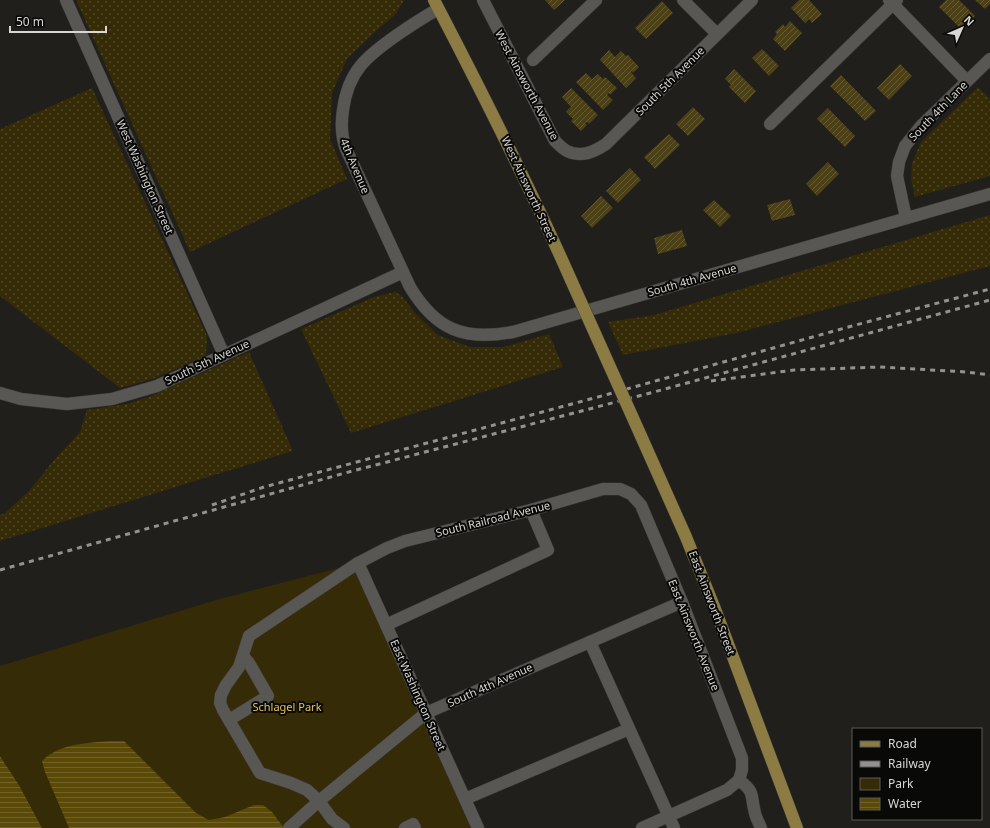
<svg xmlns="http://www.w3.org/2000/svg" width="990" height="828" font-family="'Noto Sans',sans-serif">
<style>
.grass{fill:url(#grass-dots)}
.green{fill:#352b06}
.water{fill:url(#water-rules)}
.building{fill:url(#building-hatch)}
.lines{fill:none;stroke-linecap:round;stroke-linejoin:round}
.minor-casing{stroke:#3b3a38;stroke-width:13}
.major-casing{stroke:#3b3a38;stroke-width:13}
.minor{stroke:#595753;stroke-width:12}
.major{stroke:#8c7c44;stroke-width:12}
.rail{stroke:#939290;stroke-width:3;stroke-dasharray:5 5;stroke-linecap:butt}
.major-bridge-casing{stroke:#3b3a38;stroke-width:13;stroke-linecap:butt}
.major-bridge{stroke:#8c7c44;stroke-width:12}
.labels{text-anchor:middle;stroke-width:4;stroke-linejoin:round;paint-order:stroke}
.street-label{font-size:11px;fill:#d8d7d5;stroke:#090907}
.park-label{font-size:11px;fill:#e4c459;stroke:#090907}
</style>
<defs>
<pattern id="grass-dots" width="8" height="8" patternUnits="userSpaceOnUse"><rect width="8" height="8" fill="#352b06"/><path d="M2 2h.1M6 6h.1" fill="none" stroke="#524929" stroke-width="1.8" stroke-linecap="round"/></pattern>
<pattern id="water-rules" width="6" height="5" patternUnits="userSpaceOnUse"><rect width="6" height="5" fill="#5a4907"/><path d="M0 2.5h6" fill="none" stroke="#71622a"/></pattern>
<pattern id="building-hatch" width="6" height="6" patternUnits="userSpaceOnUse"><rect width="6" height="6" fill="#4c4017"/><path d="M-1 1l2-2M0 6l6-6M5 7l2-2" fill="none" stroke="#655b38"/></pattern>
</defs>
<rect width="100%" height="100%" fill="#201f1b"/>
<g class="grass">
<polygon points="76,0 403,0 403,2 395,15 377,30 347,59 332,93 330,139 347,179 190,252"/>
<polygon points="978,87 990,99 990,176 915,197 911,180 912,163 921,142"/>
<polygon points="92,88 207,336 206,356 152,379 120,388 0,296 0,129"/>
<polygon points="990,215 990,266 736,333 623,355 608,322 654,315"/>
<polygon points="395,292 401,295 416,314 438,335 470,347 504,347 549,334 563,367 351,433 301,329 374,297"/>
<polygon points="249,352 293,451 0,541 0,515 5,513 29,491 55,459 80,432 87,410 127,404 151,396"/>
</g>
<polygon class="green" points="358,563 478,828 42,828 19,785 0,756 0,666 216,600"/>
<g class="water">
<path d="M111,741H124L196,813L209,820L225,817L254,805H263L272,812L284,828H69L45,772L42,761C60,743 88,743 111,741Z"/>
<polygon points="0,756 19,785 42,828 0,828"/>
</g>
<g class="building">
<polygon points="545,0 565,0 554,10"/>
<polygon points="799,0 809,0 822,14 812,23 809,19 805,23 791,8"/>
<polygon points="946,0 959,0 975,16 961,29 939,7"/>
<polygon points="975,0 990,0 990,4 985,9"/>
<polygon points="662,1 673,13 646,39 635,28"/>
<polygon points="790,21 802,33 785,51 773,39 777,34 775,32 783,24 785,27"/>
<polygon points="762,49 779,66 769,76 752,58"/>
<polygon points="609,50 615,57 621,51 626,56 628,55 639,67 633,73 632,71 631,72 636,78 626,88 600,60"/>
<polygon points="900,64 912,76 889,100 877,88"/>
<polygon points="734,69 756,91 745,103 729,87 731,85 725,79"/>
<polygon points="586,73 592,79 598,74 603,79 605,77 617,88 610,95 609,93 607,95 613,100 603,110 576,82"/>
<polygon points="841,75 876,111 865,121 830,86"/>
<polygon points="571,88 598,115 589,124 587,122 585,123 587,125 581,131 571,121 573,119 566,112 571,107 562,97"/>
<polygon points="693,107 705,119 688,136 676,124"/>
<polygon points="828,108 855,136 845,147 817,119"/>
<polygon points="669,134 680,145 655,169 644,157"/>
<polygon points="828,162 839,174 817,196 806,184"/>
<polygon points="630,168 641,180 618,203 606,191"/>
<polygon points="601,196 613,208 592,228 581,216"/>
<polygon points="790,199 795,215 772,221 767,205"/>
<polygon points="714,200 731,216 720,227 703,210"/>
<polygon points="682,230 687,246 658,254 654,238"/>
</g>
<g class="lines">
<g class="minor-casing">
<g id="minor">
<polyline points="66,0 224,355"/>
<path d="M483,0L555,141C558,144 563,149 567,151C581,158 594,152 606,144L752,0"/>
<polyline points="683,0 717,34"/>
<polyline points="889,0 967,81"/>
<path d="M438,9C424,17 410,26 397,35C367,56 348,71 343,110C341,123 341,136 346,149L410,287C436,330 464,341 513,332L990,194"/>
<polyline points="533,60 596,0"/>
<polyline points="770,124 897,0"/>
<polyline points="906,218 897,176 899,162 905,146 921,126 990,59"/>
<polyline points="0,393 21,399 67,404 112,399 157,386 403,272"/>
<polyline points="358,563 478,828"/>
<polyline points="386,625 548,550 531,510"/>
<polyline points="590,642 674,828"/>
<polyline points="229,720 268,696 249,663 243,656"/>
<path d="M739,780C756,793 750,795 755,813C756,818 759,823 761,828"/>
<polyline points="465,799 629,729"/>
<polyline points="289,828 319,801 426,713 682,602"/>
<polyline points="344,828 332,819 319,801 307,790 291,783 260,773 223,710 220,703 221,695 226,685 239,667 249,636 358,563 387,548 405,541 531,510 603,489 620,489 631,494 641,505 682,602 742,758 742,770 739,780"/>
<polyline points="405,828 413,824 415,828"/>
<polyline points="642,828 727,790 739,780"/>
</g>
</g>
<g class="major-casing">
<g id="major">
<path d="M434,0C482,92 529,185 571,280"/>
<polyline points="641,436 686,537 715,609 797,828"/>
</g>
</g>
<use href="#minor" class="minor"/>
<use href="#major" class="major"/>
<g class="rail">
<polyline points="711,381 794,370 880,367 967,372 990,375"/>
<polyline points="212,505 264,487 609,394 852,326 990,289"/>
<polyline points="0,570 345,473 654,392 990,300"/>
</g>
<g class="major-bridge-casing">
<polyline id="major-bridge" points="571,280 641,436"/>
</g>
<use href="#major-bridge" class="major-bridge"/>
</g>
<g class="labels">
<g class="street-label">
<text transform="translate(670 81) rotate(-45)" y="4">South 5th Avenue</text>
<text transform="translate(527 85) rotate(62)" y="4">West Ainsworth Avenue</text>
<text transform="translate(938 111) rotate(-46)" y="4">South 4th Lane</text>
<text transform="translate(355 166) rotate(67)" y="4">4th Avenue</text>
<text transform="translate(145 177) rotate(66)" y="4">West Washington Street</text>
<text transform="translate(529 189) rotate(65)" y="4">West Ainsworth Street</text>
<text transform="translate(692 280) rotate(-16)" y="4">South 4th Avenue</text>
<text transform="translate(207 362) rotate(-25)" y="4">South 5th Avenue</text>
<text transform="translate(493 519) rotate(-14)" y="4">South Railroad Avenue</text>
<text transform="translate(712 603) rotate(69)" y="4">East Ainsworth Street</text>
<text transform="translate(694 635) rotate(68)" y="4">East Ainsworth Avenue</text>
<text transform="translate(490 685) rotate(-24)" y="4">South 4th Avenue</text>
<text transform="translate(418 695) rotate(66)" y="4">East Washington Street</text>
</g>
<g class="park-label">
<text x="287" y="711">Schlagel Park</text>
</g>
</g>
<rect x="852" y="728" width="130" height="92" fill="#090907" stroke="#5c5b59"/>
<rect x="860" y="741" width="20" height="6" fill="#8c7c44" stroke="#5c5b59"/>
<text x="888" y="748" font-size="12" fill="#d8d7d5">Road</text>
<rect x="860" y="761" width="20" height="6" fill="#939290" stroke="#5c5b59"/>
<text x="888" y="768" font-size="12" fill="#d8d7d5">Railway</text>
<rect x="860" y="778" width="20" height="12" fill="#352b06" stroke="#5c5b59"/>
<text x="888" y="788" font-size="12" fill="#d8d7d5">Park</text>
<rect x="860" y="798" width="20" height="12" fill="url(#water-rules)" stroke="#5c5b59"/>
<text x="888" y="808" font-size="12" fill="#d8d7d5">Water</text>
<g transform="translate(962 28) rotate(45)" stroke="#090907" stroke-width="3" paint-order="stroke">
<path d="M0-3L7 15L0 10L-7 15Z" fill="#d8d7d5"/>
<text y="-6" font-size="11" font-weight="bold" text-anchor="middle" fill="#d8d7d5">N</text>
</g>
<path d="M10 26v6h96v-6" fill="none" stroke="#d8d7d5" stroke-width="2"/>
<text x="16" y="26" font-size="12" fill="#d8d7d5" stroke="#090907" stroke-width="3" paint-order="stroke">50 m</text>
</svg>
